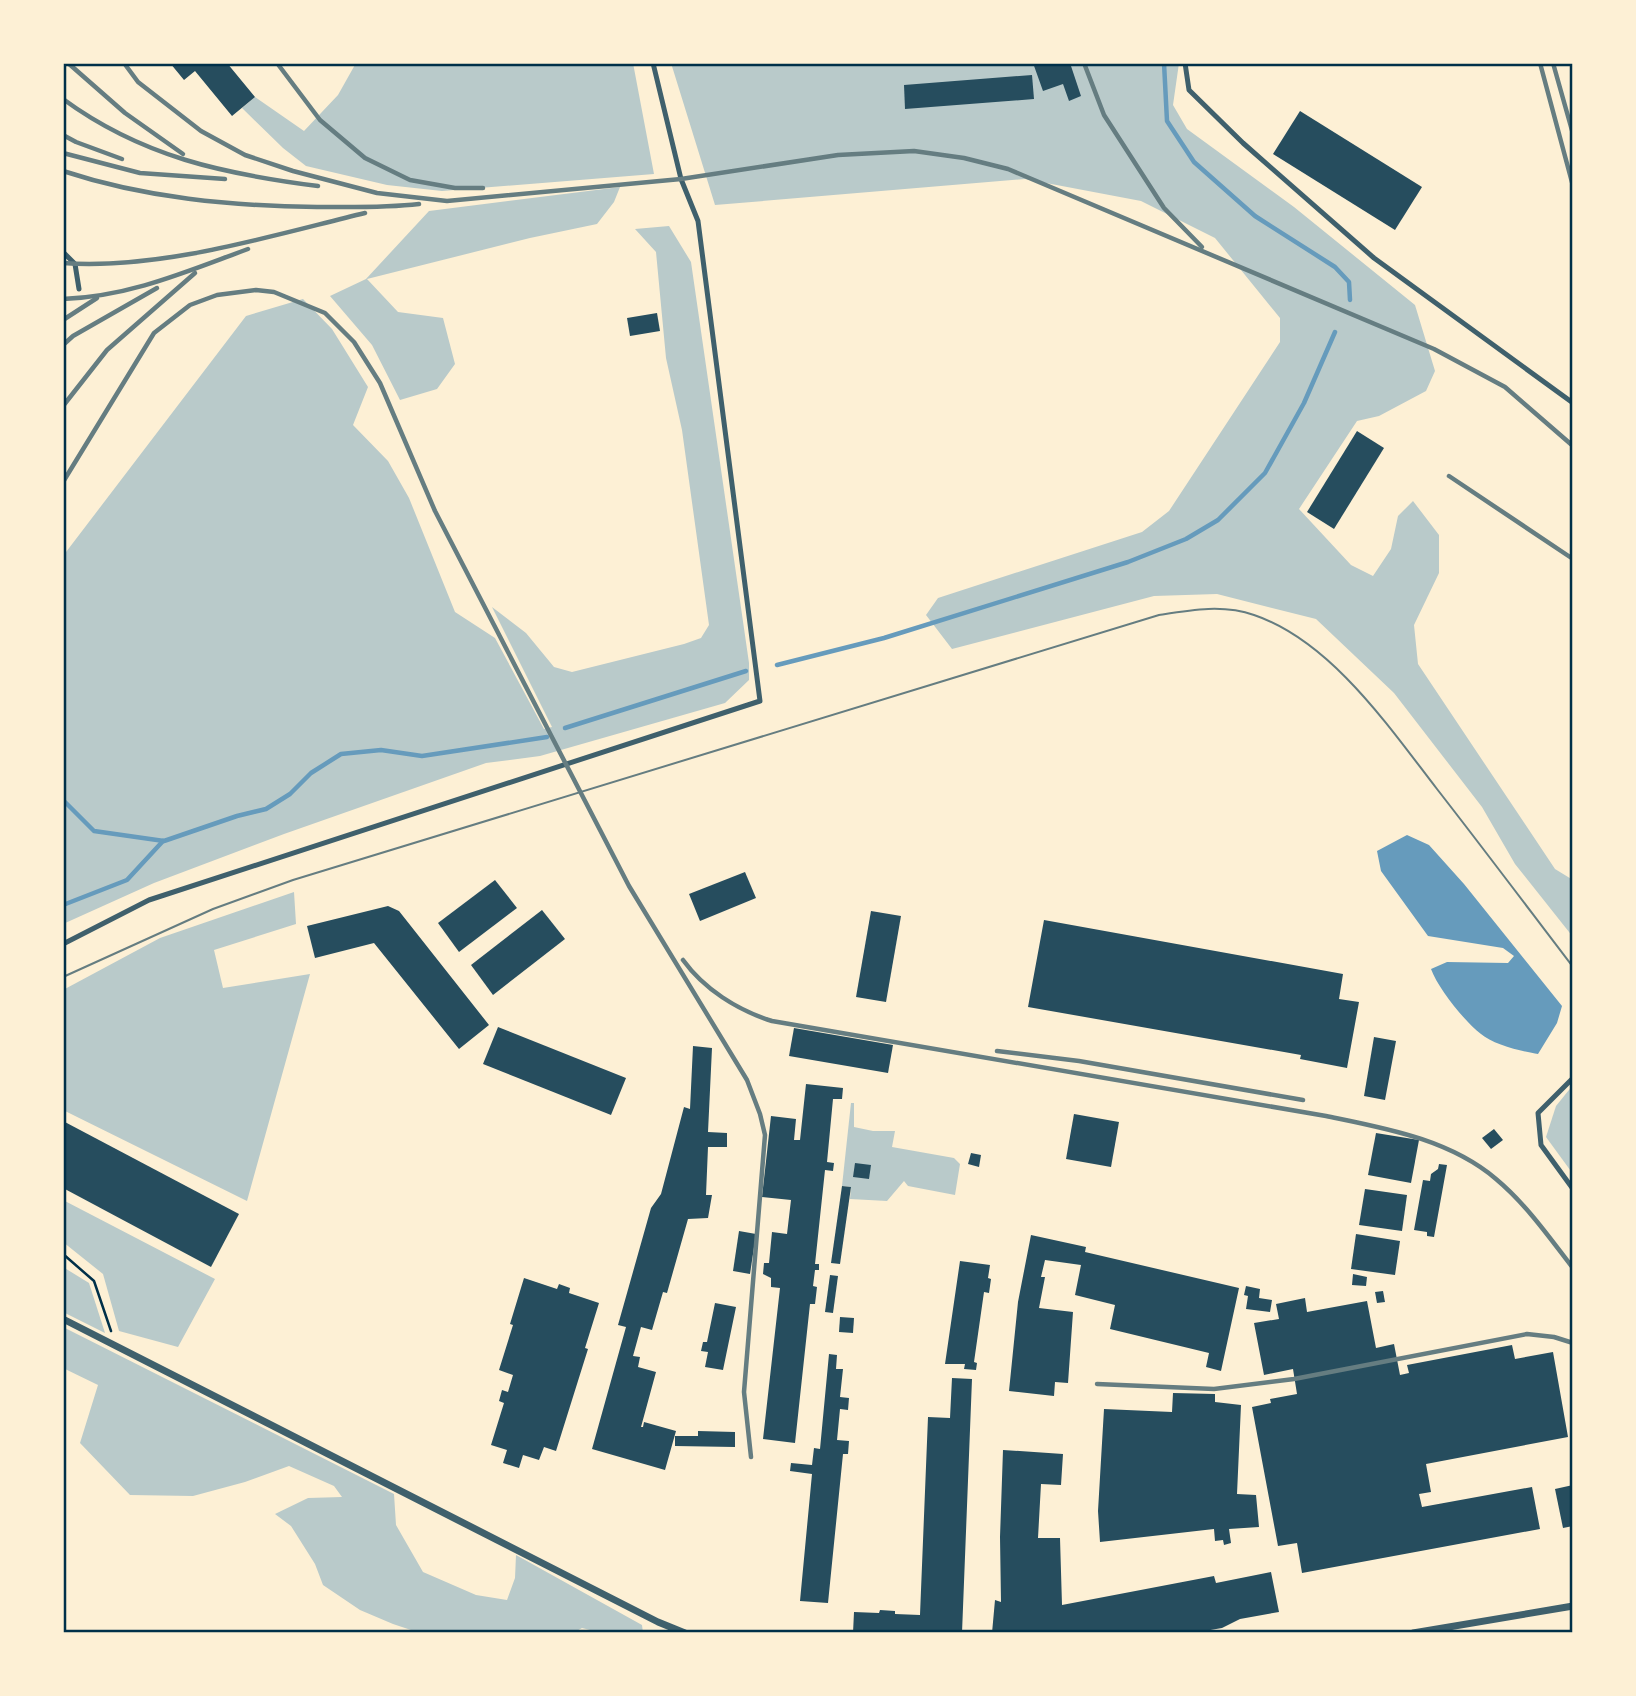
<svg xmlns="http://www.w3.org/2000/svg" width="1636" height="1696" font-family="Montserrat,sans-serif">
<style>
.green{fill:#b9caca}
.water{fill:#669bbc}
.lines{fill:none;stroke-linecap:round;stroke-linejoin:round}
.stream{stroke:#669bbc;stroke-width:4.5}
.building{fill:#264d5e}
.path{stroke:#003049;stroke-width:2.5}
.service{stroke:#3f606c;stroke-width:5}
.minor{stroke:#3f606c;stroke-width:7}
.tram{stroke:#657d81;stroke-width:2}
.rail{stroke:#657d81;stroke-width:4.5}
.neatline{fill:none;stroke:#003049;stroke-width:2.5}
</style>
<rect width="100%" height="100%" fill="#fdf0d5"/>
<g class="green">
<polygon points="356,63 633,63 654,174 442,191 387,185 306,166 283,148 242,108 255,97 304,131 338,95"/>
<polygon points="671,63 1179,63 1173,105 1187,129 1294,207 1415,305 1435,371 1426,391 1379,416 1357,421 1299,509 1351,565 1373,576 1391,549 1398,516 1413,501 1439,535 1439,573 1414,625 1418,664 1555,869 1573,880 1573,937 1515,864 1482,807 1394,693 1316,619 1217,594 1154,596 952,649 926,615 938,598 1142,532 1169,511 1280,342 1280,318 1215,238 1141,201 1025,179 715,205"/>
<polygon points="620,187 614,202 597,224 530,238 367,279 398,312 443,318 455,364 437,389 400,400 372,345 330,296 366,279 429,211"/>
<polygon points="669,226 691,262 749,663 749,680 725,703 540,756 486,763 284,834 154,883 63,924 63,556 246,316 303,299 332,329 368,387 353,425 388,461 409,498 455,612 495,638 544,729 552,727 492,607 526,633 554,667 572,672 684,644 701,638 709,625 682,430 666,358 656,252 635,229"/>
<polygon points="294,892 296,924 214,950 223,988 310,974 247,1201 63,1110 63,990 160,938"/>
<polygon points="1573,1085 1573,1174 1546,1137 1556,1106"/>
<polygon points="851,1103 854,1103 854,1127 873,1131 895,1131 892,1147 954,1158 960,1164 955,1195 908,1186 904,1181 887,1201 850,1199 851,1187 842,1186"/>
<polygon points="63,1200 215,1279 178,1347 119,1331 103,1274 63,1242"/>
<polygon points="63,1267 89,1283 105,1333 63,1312"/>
<polygon points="63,1327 394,1494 396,1525 423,1572 476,1595 507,1600 515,1578 516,1555 642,1625 643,1633 602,1633 582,1628 573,1633 420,1633 393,1624 360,1610 323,1585 315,1564 291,1526 275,1514 308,1498 342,1497 334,1486 289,1466 245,1482 193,1496 130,1495 80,1443 98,1385 63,1368"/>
</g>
<path class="water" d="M1407,835L1429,845L1464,884L1562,1006L1557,1023L1538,1054C1523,1052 1492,1044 1481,1034C1464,1021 1438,988 1431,969L1447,962L1508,963L1514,956L1503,948L1428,936L1381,871L1377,851Z"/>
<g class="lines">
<g class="stream">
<polyline points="1164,63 1167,121 1194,162 1255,216 1335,267 1349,282 1350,300"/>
<polyline points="777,665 884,638 1128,562 1186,539 1218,520 1265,473 1304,403 1335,332"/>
<polyline points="565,728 746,671"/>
<polyline points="63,800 94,831 164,841 237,816 266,809 290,794 311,773 341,754 381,750 422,756 547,737"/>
<polyline points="63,905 127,880 163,841"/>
</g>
</g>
<g class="building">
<polygon points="170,63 227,63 255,97 232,116 195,71 184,80"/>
<polygon points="1033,63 1070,63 1081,96 1069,101 1063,84 1043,91"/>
<polygon points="1032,75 1034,99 905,109 904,85"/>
<polygon points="1300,111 1422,187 1395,230 1273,154"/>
<polygon points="657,313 660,331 630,336 627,318"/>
<polygon points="1357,431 1384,448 1334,529 1307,512"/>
<polygon points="745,872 756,898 700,921 689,894"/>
<polygon points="495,880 517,908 459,952 438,923"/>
<polygon points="388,906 399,911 489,1025 459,1049 374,943 315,958 307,926"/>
<polygon points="542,910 565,939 493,995 471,965"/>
<polygon points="871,911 901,916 886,1002 856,997"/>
<polygon points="1044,920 1343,974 1339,999 1359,1002 1347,1068 1300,1059 1301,1055 1028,1007"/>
<polygon points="498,1027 626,1078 611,1115 483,1064"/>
<polygon points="794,1028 893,1045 888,1073 789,1056"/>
<polygon points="1374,1037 1396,1041 1385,1100 1364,1096"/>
<polygon points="693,1046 712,1048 708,1132 727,1133 727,1147 708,1147 706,1195 712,1195 708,1218 688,1219 667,1293 663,1292 652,1330 641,1327 633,1356 640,1357 638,1367 656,1372 641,1427 643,1427 644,1422 676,1431 665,1470 592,1449 626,1327 618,1325 651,1208 661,1194 684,1107 690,1109"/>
<polygon points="806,1084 843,1088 842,1099 833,1099 827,1162 834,1163 833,1171 825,1170 815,1264 819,1264 819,1270 815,1270 813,1286 817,1287 815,1304 810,1304 795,1443 763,1439 780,1288 771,1287 771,1278 763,1274 764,1263 769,1263 772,1232 787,1234 791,1200 762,1197 771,1116 796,1119 794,1140 800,1140"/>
<polygon points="1074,1114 1119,1122 1111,1167 1066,1159"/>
<polygon points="63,1121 239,1214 211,1267 63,1188"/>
<polygon points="1494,1129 1503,1140 1491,1149 1482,1138"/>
<polygon points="1376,1133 1419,1140 1411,1183 1368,1175"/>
<polygon points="971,1153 981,1155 979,1167 968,1164"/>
<polygon points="855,1163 871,1165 869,1179 853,1177"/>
<polygon points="1439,1164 1447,1165 1434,1237 1427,1236 1427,1232 1414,1230 1423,1180 1430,1181 1431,1174 1438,1169"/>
<polygon points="842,1186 851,1187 840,1264 831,1263"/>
<polygon points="1365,1189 1407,1195 1402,1231 1359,1225"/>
<polygon points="739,1231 756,1234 750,1274 733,1271"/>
<polygon points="1356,1234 1400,1241 1395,1275 1351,1269"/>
<polygon points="1031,1235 1086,1247 1085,1252 1239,1288 1221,1371 1206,1367 1209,1353 1110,1329 1115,1305 1075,1295 1081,1265 1045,1260 1041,1277 1045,1277 1039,1308 1073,1312 1068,1383 1055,1382 1054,1396 1009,1391 1018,1302"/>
<polygon points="960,1261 990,1265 988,1278 991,1279 989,1293 984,1292 974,1362 977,1363 976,1370 964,1369 965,1364 945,1364"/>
<polygon points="1353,1274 1367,1277 1366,1286 1352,1285"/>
<polygon points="830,1275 838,1276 833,1313 825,1312"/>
<polygon points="524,1278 557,1289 559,1284 570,1288 569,1293 599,1303 585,1348 588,1349 556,1451 544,1447 539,1460 523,1455 519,1468 503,1463 507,1450 491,1445 504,1403 499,1401 502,1390 508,1392 513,1375 499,1370 513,1325 510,1324"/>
<polygon points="1246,1286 1260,1289 1259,1298 1272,1300 1270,1312 1246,1309 1248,1296 1244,1295"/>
<polygon points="1383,1291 1385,1302 1377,1303 1375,1292"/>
<polygon points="1305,1298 1307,1312 1367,1301 1376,1348 1394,1344 1400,1375 1409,1373 1407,1365 1512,1345 1515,1359 1553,1352 1568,1437 1426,1464 1431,1492 1419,1494 1422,1507 1532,1487 1540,1529 1302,1573 1297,1543 1278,1546 1252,1407 1271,1403 1270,1399 1297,1394 1293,1369 1264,1375 1254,1323 1279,1319 1276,1304"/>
<polygon points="715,1303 736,1307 723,1370 705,1367 708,1352 701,1351 703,1342 707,1342"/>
<polygon points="840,1317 854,1318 853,1333 839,1332"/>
<polygon points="829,1354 837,1355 836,1369 843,1369 840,1397 849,1398 848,1410 840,1409 837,1440 849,1441 848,1454 843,1454 828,1603 800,1601 812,1474 790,1471 791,1463 812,1465 814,1448 820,1449"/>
<polygon points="952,1378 972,1379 962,1633 853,1633 854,1612 879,1613 880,1610 895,1611 895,1614 920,1615 928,1417 950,1418"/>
<polygon points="1173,1393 1215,1394 1215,1402 1241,1405 1237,1494 1256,1495 1259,1527 1229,1529 1231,1543 1224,1545 1223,1540 1215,1541 1214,1529 1100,1542 1098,1511 1104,1409 1172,1412"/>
<polygon points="698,1431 735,1432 735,1447 675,1446 675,1436 698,1436"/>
<polygon points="1003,1450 1063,1454 1061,1485 1041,1484 1038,1538 1060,1538 1062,1605 1214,1576 1216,1583 1271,1572 1279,1612 1240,1619 1222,1628 1193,1633 992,1633 995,1600 1001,1602 1000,1537"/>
<polygon points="1573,1485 1573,1526 1563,1528 1555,1489"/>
</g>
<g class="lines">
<polyline class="path" points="63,1254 94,1281 111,1331"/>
<g class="service">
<polyline points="1185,63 1189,90 1243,143 1374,258 1573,403"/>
<polyline points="63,252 75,264 79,289"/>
<polyline points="63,944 149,900 760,701 698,221 681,179 653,63"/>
<polyline points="1573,1078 1538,1113 1541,1145 1573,1189"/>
</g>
<g class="minor">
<polyline points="63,1319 658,1622 685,1633"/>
<polyline points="1413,1633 1573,1606"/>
</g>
<path class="tram" d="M63,977L213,909L293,880L1159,615C1190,610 1223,604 1254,615C1331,641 1389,727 1437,789C1483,848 1528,908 1573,967"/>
<g class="rail">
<polyline points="68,63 125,113 183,154"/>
<polyline points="124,63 138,82 201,131 245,155 293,171 377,193 447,201 681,179 838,155 914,151 964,158 1008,169 1434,349 1505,387 1573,446"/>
<polyline points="277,63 320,120 365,158 410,180 455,188 483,188"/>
<polyline points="1084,63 1104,115 1164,208 1202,247"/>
<polyline points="1540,63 1573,186"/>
<polyline points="1553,63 1573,134"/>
<polyline points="1571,63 1573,67"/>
<path d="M63,99C142,157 224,174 318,186"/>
<polyline points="63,135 76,142 122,159"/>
<polyline points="63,153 140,173 225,179"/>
<path d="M63,171C145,198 231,206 317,207C351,207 385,208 419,204"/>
<path d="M63,263C160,270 270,236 365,213"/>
<path d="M63,299C131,296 185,272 248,249"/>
<polyline points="63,320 97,298"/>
<polyline points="63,345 73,336 157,288"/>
<polyline points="63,406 107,350 195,273"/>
<polyline points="1449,476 1573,559"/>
<polyline points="63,482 154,333 190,305 217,295 256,290 274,292 325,313 354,342 380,383 435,511 629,886 747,1080 760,1114 765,1135 744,1392 751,1457"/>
<path d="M683,960C704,989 737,1010 772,1021L1326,1116C1384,1128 1449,1139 1496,1179C1526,1204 1549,1237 1573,1268"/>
<polyline points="997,1051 1079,1061 1303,1100"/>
<polyline points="1097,1384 1214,1389 1294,1379 1527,1334 1554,1337 1573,1343"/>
</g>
</g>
<rect width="1636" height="1696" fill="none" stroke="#fdf0d5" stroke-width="130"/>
<rect x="65" y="65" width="1506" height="1566" class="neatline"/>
</svg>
